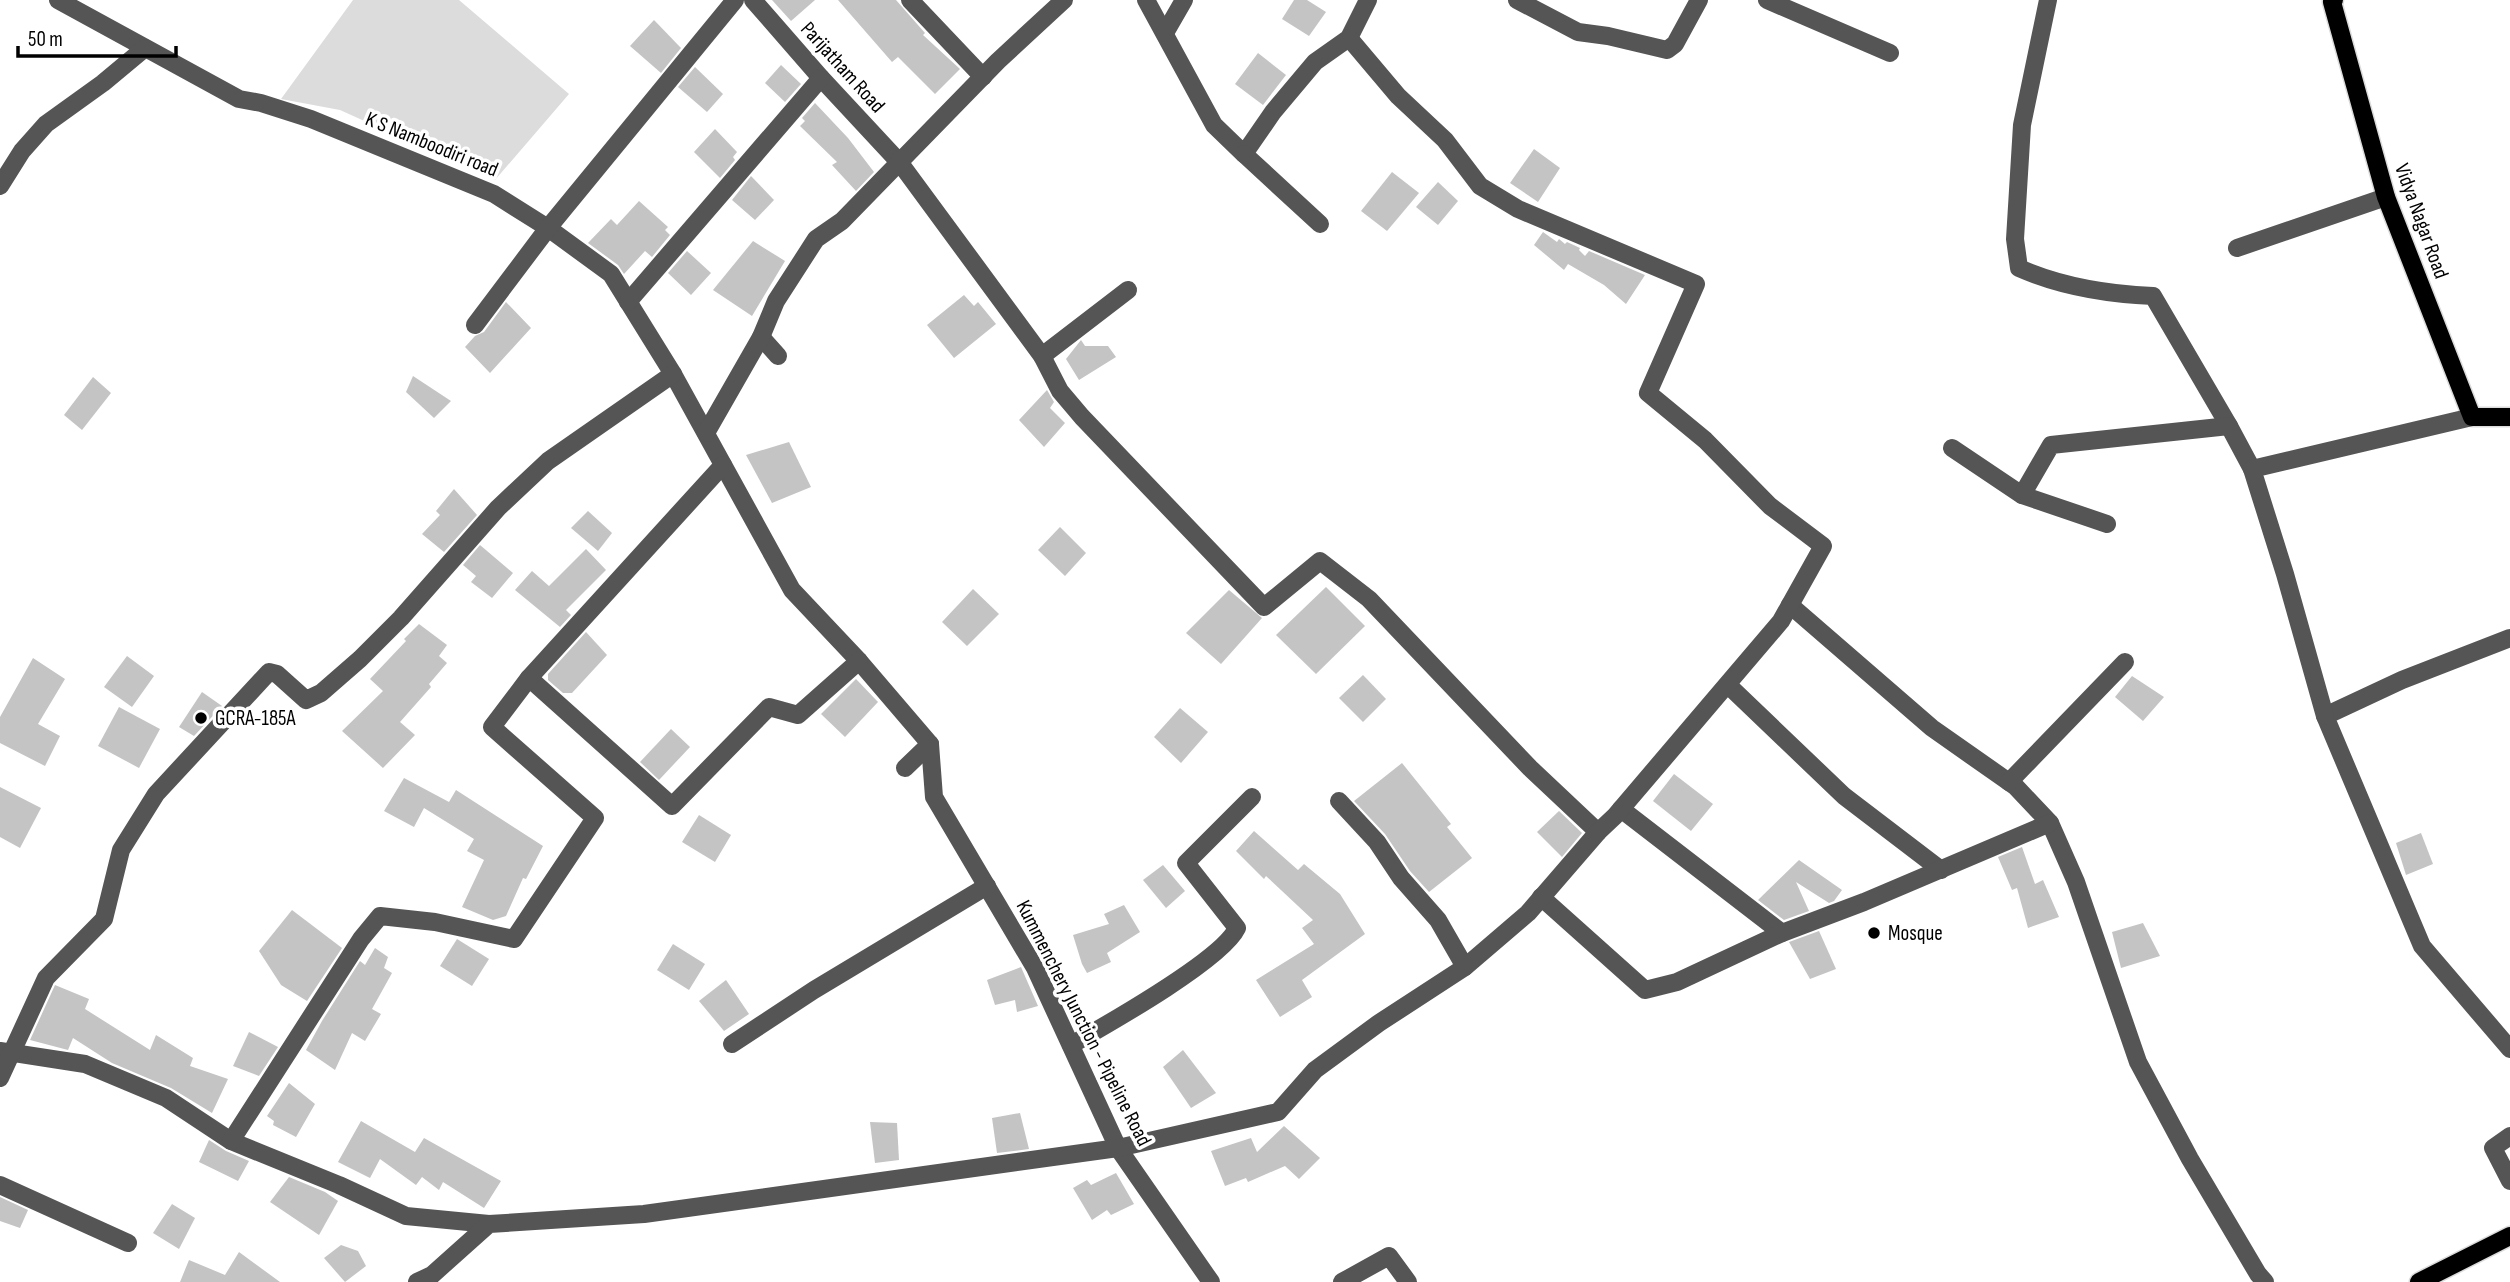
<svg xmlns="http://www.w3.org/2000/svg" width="2510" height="1282" font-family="'Sofia Sans Condensed',sans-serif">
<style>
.green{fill:#dcdcdc}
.building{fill:#c4c4c4}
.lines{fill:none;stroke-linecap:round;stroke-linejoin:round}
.major-casing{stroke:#dbdbdb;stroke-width:21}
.minor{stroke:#555;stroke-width:18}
.major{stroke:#000;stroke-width:18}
.poi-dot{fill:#000;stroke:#fff;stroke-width:2.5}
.labels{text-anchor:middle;stroke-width:7;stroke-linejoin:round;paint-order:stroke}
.street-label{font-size:21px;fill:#000;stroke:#fff}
.poi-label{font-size:21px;fill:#000;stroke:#fff;text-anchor:start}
</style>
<rect width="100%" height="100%" fill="#fff"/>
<polygon class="green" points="353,0 459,0 569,94 495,180 340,110 281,99"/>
<g class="building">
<polygon points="772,0 815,0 791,21"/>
<polygon points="838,0 896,0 925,33 923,35 960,69 935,94 898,57 892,62"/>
<polygon points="1294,0 1307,0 1326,12 1309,36 1282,19"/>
<polygon points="654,20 681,48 661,73 630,46"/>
<polygon points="1258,53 1286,75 1263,105 1235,84"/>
<polygon points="781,65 801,84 785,102 765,83"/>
<polygon points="695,67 723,94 707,112 678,87"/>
<polygon points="815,103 848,138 874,172 856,191 832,165 837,162 800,126 805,121 802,118"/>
<polygon points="715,129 737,152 733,157 735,160 720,178 694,152"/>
<polygon points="1534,149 1560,168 1538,202 1510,183"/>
<polygon points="1392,172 1419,193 1387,231 1361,211"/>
<polygon points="751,176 774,200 755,220 732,200"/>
<polygon points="1438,182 1458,201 1438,225 1416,207"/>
<polygon points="639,201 668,227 665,230 670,235 652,257 645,251 624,274 618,265 588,243 611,219 617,225"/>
<polygon points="1543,232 1557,242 1559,239 1565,244 1567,242 1580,248 1579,250 1585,256 1589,251 1645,275 1626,304 1604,285 1568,264 1564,270 1534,245"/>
<polygon points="753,241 785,261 752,316 713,290"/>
<polygon points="687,251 711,273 691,295 668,273"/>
<polygon points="964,295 974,306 978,302 996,324 954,358 927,325"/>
<polygon points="506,302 531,328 490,373 465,347 475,336 484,332"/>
<polygon points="1081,340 1085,346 1108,346 1116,357 1079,380 1066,359"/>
<polygon points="413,376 451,401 434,418 406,392"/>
<polygon points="93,377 111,393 82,430 64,415"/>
<polygon points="1047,390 1054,402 1050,408 1065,423 1044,447 1019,420"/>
<polygon points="789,442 811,487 772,503 746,455"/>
<polygon points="454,489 477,515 444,552 422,534 440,515 436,511"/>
<polygon points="588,511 612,533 598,551 571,528"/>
<polygon points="1060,527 1086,553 1065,576 1038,550"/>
<polygon points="480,545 513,573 492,598 471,582 476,576 463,565"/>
<polygon points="586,549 606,570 566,610 571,615 560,627 515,590 532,571 549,586"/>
<polygon points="1326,587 1365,626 1316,674 1276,635"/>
<polygon points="973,589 999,614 967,646 942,622"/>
<polygon points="1229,590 1262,618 1221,664 1186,633"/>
<polygon points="419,624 447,645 439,656 447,663 429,684 431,687 400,722 415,735 383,768 342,731 383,691 370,679 406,641 404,639"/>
<polygon points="586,632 607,655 572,693 563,693 548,680 548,674"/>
<polygon points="127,656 154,676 132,707 104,687"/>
<polygon points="33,658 65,679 38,724 60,736 45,766 0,743 0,717"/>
<polygon points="1363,675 1386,699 1363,722 1339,698"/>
<polygon points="2132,676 2164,697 2143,721 2115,697"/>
<polygon points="856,679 878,702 845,737 821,714"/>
<polygon points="202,692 222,706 194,736 179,727"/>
<polygon points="119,707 160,729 139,768 98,746"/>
<polygon points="1180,708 1208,732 1181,763 1154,737"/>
<polygon points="671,729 690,747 659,780 640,762"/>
<polygon points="1402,763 1451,824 1447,827 1472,858 1429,892 1410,871 1385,834 1354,801"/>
<polygon points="1674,774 1713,804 1691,831 1653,801"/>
<polygon points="404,778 449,802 456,790 543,846 526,879 523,878 506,916 493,920 462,907 484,860 467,851 474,839 424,808 414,827 384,811"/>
<polygon points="0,787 41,808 20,848 0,837"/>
<polygon points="1559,811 1582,833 1562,857 1537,832"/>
<polygon points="699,815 731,835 715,862 682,842"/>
<polygon points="1254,831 1298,870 1304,864 1340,894 1365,934 1302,980 1312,997 1280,1017 1256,980 1314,944 1302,928 1313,920 1266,876 1264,879 1236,851"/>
<polygon points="2421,833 2433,864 2406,875 2396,843"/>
<polygon points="2022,847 2035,884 2043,880 2059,917 2028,928 2017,888 2012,890 1998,857"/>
<polygon points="1799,860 1842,890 1834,901 1829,903 1796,882 1809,911 1784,920 1758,900"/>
<polygon points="1163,865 1185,891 1166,908 1143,880"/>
<polygon points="1124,905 1140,932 1107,953 1111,962 1087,973 1082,964 1073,935 1109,924 1104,914"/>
<polygon points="292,910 342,948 307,1001 281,985 259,951"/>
<polygon points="2143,923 2160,956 2121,968 2112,932"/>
<polygon points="1819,931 1836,969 1810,979 1789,942"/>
<polygon points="457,939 489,959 472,986 440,966"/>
<polygon points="673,944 705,964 689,990 657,970"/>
<polygon points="375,948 388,957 384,968 392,973 372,1009 381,1014 365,1041 352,1033 335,1070 306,1050 322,1021 360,961 365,965"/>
<polygon points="1021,967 1038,1006 1017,1012 1015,1000 995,1005 987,980"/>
<polygon points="726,980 749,1014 724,1031 699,1001"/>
<polygon points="55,985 89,999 85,1009 150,1050 156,1035 193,1058 190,1066 228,1079 212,1113 171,1088 112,1063 73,1038 68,1050 30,1040"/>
<polygon points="249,1032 278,1047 259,1076 233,1066"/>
<polygon points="1183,1050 1216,1093 1191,1108 1163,1067"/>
<polygon points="289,1083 315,1104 296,1137 273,1125 274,1121 267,1116"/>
<polygon points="1020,1113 1029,1149 997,1153 992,1118"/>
<polygon points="361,1121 415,1152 424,1138 501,1181 484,1208 443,1182 439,1190 422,1177 416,1185 380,1159 370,1178 338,1162"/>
<polygon points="870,1122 897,1123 899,1160 875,1163"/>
<polygon points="1284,1126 1320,1158 1299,1179 1285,1166 1248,1182 1246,1178 1225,1186 1211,1151 1251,1138 1257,1152"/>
<polygon points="209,1140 226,1151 249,1161 238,1181 199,1162"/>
<polygon points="1116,1173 1134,1204 1111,1215 1107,1210 1092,1220 1073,1188 1087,1180 1091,1185"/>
<polygon points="289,1177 325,1192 338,1201 319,1235 270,1202"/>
<polygon points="0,1197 28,1210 20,1228 0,1221"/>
<polygon points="172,1204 195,1218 179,1249 153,1233"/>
<polygon points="341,1245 358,1251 366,1266 345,1282 324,1258"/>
<polygon points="239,1252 280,1282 180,1282 189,1260 225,1275"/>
</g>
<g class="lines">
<g class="major-casing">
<g id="major">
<polyline points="2334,0 2332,2 2386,197 2472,417 2510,417"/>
<polyline points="2419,1282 2510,1236"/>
</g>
</g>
<g class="minor">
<polyline points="58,0 239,99 261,103 311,119 494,194 548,228 611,274 673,374 792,590 859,661 930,744 934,797 1035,968 1118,1148 1211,1282"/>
<polyline points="753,0 821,78 900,163 1042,356 1060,391 1082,417 1264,607 1320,561 1369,599 1530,768 1598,832"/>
<polyline points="910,0 983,77"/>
<polyline points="1146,0 1214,125 1244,154 1273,112 1315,62 1349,38 1368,0"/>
<polyline points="1517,0 1578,32 1608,36 1667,50 1675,44 1699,0"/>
<polyline points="1767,0 1890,53"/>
<path d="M2048,0L2022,125L2015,239L2019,268C2060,286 2108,294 2153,296L2229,426"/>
<polyline points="1165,33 1184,0"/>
<polyline points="1244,154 1320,224"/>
<polyline points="0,186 22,151 46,124 103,83 145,48"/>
<polyline points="2237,248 2386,197"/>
<polyline points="628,302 821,78"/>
<polyline points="475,325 548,228 735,0"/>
<polyline points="761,337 778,356"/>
<polyline points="1042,356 1128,290"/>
<polyline points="706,433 761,337 776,301 816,239 842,221 998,61 1064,0"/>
<polyline points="1952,448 2022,495 2107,524"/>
<polyline points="2022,495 2051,445 2229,426 2252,469"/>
<polyline points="1790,605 1932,728 2016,787 2050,823 2076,882 2138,1062 2190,1159 2258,1274 2265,1282"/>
<polyline points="2510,638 2402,680 2325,716 2422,946 2510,1049"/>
<polyline points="529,678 672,806 769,707 798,715 859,661"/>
<polyline points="1728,685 1844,796 1941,870"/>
<polyline points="2325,716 2285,574 2252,469 2472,417"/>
<polyline points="905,768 930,744"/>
<polyline points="2009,782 2125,662"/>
<polyline points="1339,801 1377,842 1401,878 1438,920 1465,967"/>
<polyline points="1621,809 1782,933"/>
<polyline points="1541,897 1645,990 1677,982 1782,933 1864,902 2050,823"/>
<polyline points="732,1044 814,990 987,886"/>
<path d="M1071,1045C1106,1025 1222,960 1237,928L1186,863L1252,797"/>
<polyline points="0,1051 85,1064 166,1098 231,1141 339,1185 406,1216 489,1224"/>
<polyline points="0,1078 46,978 104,919 121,850 156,794 269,672 277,674 306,700 321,693 360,659 401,618 498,508 548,461 673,374"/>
<polyline points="2510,1136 2493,1148 2510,1181"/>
<polyline points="231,1141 361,939 380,916 435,922 514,939 595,818 492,727 529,678 723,465"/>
<polyline points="0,1185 128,1243"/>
<polyline points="417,1282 432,1275 489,1224 644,1214 1118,1148 1278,1112 1315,1070 1379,1023 1465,967 1528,913 1598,832 1615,816 1781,621 1823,546 1770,506 1705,440 1648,393 1696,284 1518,209 1480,186 1445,140 1398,96 1349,38"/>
<polyline points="1342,1282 1389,1256 1408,1282"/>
</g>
<use href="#major" class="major"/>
</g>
<g class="poi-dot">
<circle cx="201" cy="718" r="7"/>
<circle cx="1874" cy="933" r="7"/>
</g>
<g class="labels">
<g class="street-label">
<text transform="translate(843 67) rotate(48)" y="7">Parijatham Road</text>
<text transform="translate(432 144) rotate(22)" y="7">K S Namboodiri road</text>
<text transform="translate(2422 221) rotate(70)" y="7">Vidya Nagar Road</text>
<text transform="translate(1084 1023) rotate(63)" y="7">Kummenchery Junction - Pipeline Road</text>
</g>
<g class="poi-label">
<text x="215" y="725">GCRA-185A</text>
<text x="1888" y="940">Mosque</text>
</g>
</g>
<path d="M18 46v10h158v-10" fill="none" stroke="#000000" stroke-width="3.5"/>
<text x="28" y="46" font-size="21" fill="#000000" stroke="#ffffff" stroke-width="5" paint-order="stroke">50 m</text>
</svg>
